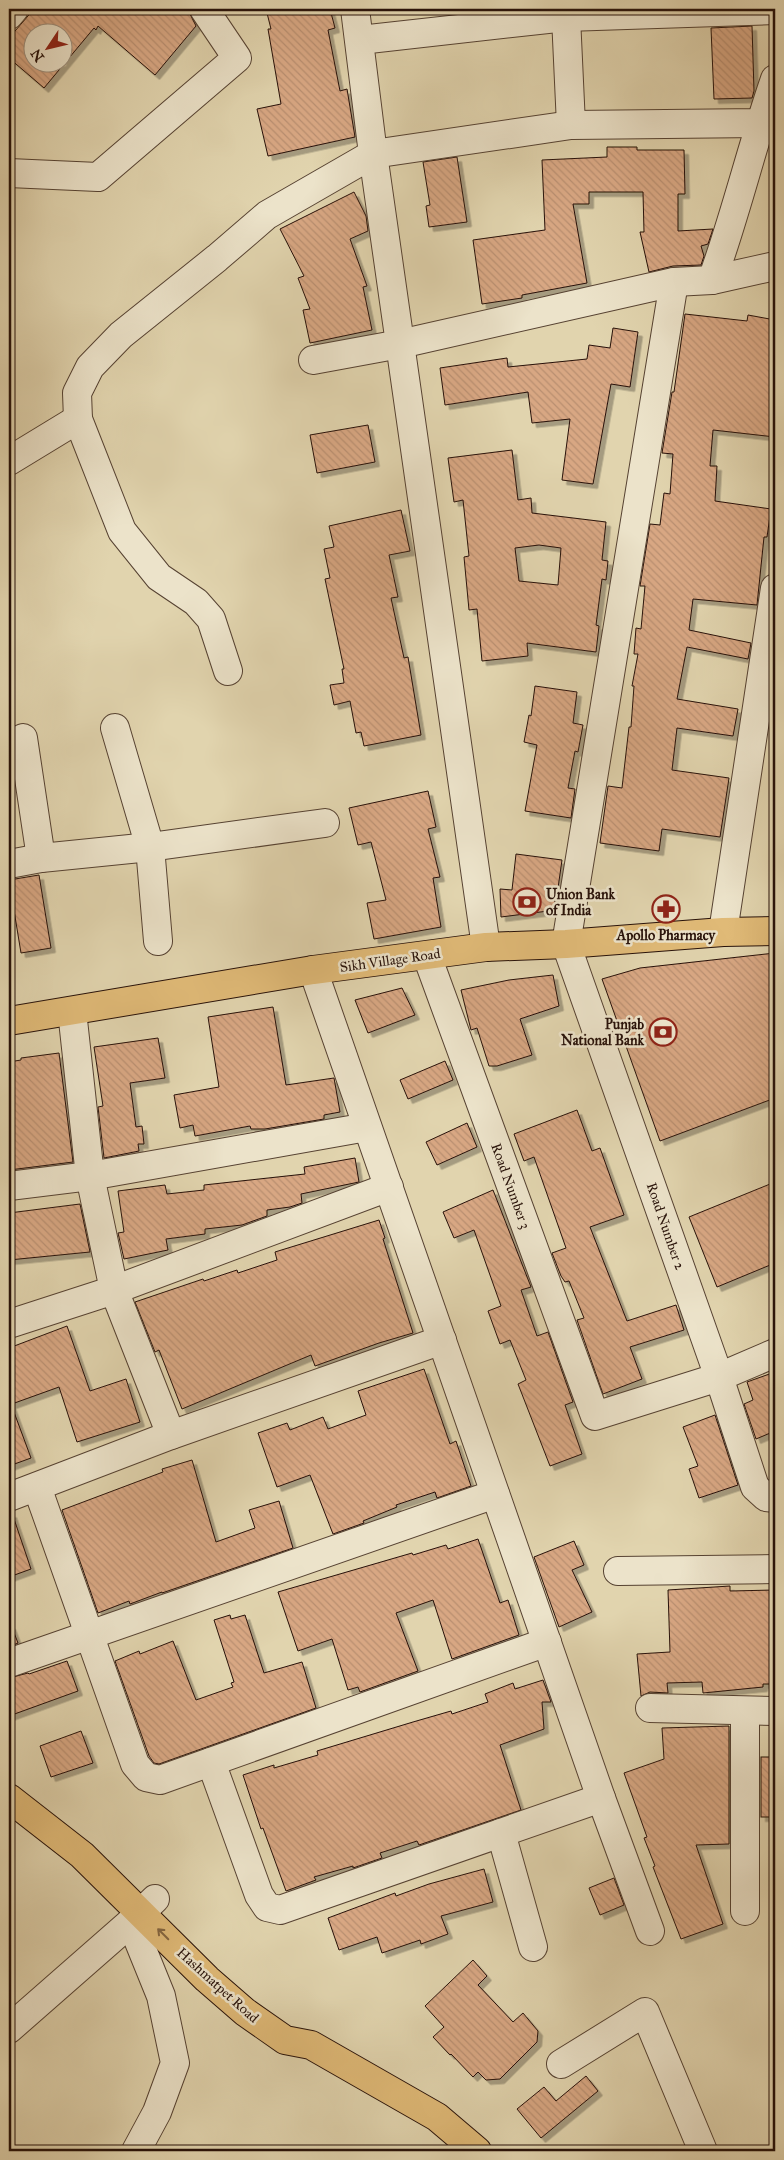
<svg xmlns="http://www.w3.org/2000/svg" width="784" height="2160" font-family="'IM FELL Great Primer',serif">
<style>
.building{fill:url(#building-back-hatch);stroke:#271109;fill-rule:evenodd;filter:url(#shadow)}
.lines{fill:none;stroke-linecap:round;stroke-linejoin:round}
.minor-casing{stroke:#564232;stroke-width:30}
.major-casing{stroke:#271109;stroke-width:30}
.minor{stroke:#ece3ca;stroke-width:28}
.major{stroke:#e0ba77;stroke-width:28}
.oneway{stroke:#846640}
.labels{text-anchor:middle;stroke-width:5;stroke-linejoin:round;paint-order:stroke}
.poi-label{font-size:14px;font-weight:bold;fill:#271109;stroke:#ece3ca;text-anchor:start}
.street-label{font-size:14px;fill:#271109;stroke:#ece3ca}
</style>
<defs>
<pattern id="building-back-hatch" width="6" height="6" patternUnits="userSpaceOnUse" patternTransform="scale(1.25)"><rect width="6" height="6" fill="#d8a783"/><path d="M-1 5l2 2M0 0l6 6M5-1l2 2" fill="none" stroke="#b98f70"/></pattern>
<filter id="shadow"><feDropShadow dx="4.5" dy="4.5" stdDeviation="0" flood-color="#0004"/></filter>
</defs>
<rect width="100%" height="100%" fill="#e1d4ae"/>
<filter id="stains"><feTurbulence type="fractalNoise" baseFrequency=".004" numOctaves="4"/><feColorMatrix values="0 0 0 0 .2 0 0 0 0 .09 0 0 0 0 .02 0 0 0 .5 -.17"/></filter>
<radialGradient id="worn" r=".72"><stop offset=".6" stop-color="#630" stop-opacity="0"/><stop offset="1" stop-color="#630" stop-opacity=".3"/></radialGradient>
<g class="building">
<path d="M34,9H183L190,14L196,26L155,75L98,26L96,30L94,28L44,88L9,58V38ZM32,32H62V62H32Z"/>
<polygon points="284,9 330,9 335,28 328,30 340,91 347,89 355,137 268,156 257,109 281,104 268,29 271,29 267,13"/>
<polygon points="752,26 754,91 752,98 714,99 711,28"/>
<polygon points="607,147 637,147 637,150 684,150 685,194 678,194 678,231 713,229 708,244 701,246 704,256 701,265 673,266 649,272 640,232 644,232 643,192 589,192 589,204 573,204 587,283 522,295 522,298 482,304 473,240 545,230 542,160 607,157"/>
<polygon points="457,157 467,222 429,227 426,206 430,205 423,162"/>
<polygon points="354,192 366,216 368,231 350,239 367,286 363,287 372,330 310,343 303,310 310,309 298,278 304,276 280,229"/>
<polygon points="685,314 747,321 748,315 775,320 775,437 713,430 710,466 717,466 715,501 771,509 767,537 764,537 757,605 693,599 689,630 751,643 748,659 687,647 677,699 738,709 733,736 677,728 672,770 729,778 720,837 662,829 659,851 600,843 608,786 622,788 629,727 631,727 634,686 632,686 638,654 634,654 636,628 641,629 645,586 640,586 650,524 660,525 664,493 670,494 673,454 662,453 672,392 674,392"/>
<polygon points="613,328 638,332 630,387 611,384 593,484 562,480 570,419 532,423 528,392 445,405 440,368 507,358 508,367 587,359 589,345 610,348"/>
<polygon points="368,425 375,462 317,473 310,435"/>
<path d="M512,450L518,500L531,498L532,513L606,522L602,560L608,561L606,580L602,579L596,625L599,626L596,652L527,643L528,656L482,661L477,609L469,610L464,557L469,556L463,500L454,502L448,458ZM539,545L561,548L558,585L519,581L515,548Z"/>
<polygon points="401,510 410,551 389,555 398,597 391,598 404,658 408,657 421,735 364,746 361,732 356,733 350,701 334,705 330,685 344,683 342,669 344,669 325,579 330,578 324,549 334,547 329,526"/>
<polygon points="535,686 577,692 573,723 583,725 578,752 575,751 568,788 575,789 571,818 525,811 537,745 524,742 529,715 531,716"/>
<polygon points="428,791 436,827 428,829 440,877 433,878 441,927 374,939 367,903 386,900 371,842 358,845 349,808"/>
<polygon points="516,854 562,860 558,888 553,888 556,910 501,917 500,889 512,890"/>
<polygon points="39,875 51,948 21,953 9,880"/>
<polygon points="775,953 775,1098 660,1141 602,979 640,968"/>
<polygon points="553,975 559,1006 520,1019 532,1055 497,1066 489,1066 477,1028 471,1030 461,990 509,980"/>
<polygon points="402,988 415,1015 368,1033 355,1000"/>
<polygon points="273,1007 286,1085 334,1078 340,1112 324,1115 324,1119 265,1129 251,1129 250,1126 195,1136 193,1125 180,1128 174,1095 219,1087 208,1017"/>
<polygon points="158,1038 165,1078 130,1083 136,1127 142,1126 144,1144 138,1144 139,1151 104,1158 98,1107 103,1106 94,1047"/>
<polygon points="59,1053 73,1162 9,1170 9,1062 21,1060 21,1058"/>
<polygon points="445,1061 453,1080 408,1099 400,1080"/>
<polygon points="577,1110 592,1151 600,1148 624,1215 590,1227 627,1321 676,1305 684,1330 630,1347 642,1379 603,1394 577,1320 584,1318 569,1281 565,1282 561,1276 552,1253 566,1248 534,1157 524,1161 514,1134"/>
<polygon points="467,1123 477,1147 437,1165 426,1142"/>
<polygon points="355,1158 359,1182 301,1194 302,1203 290,1207 267,1210 267,1216 242,1225 205,1229 205,1234 166,1239 168,1250 124,1259 118,1233 124,1232 118,1191 165,1185 167,1194 204,1190 204,1185 305,1174 304,1167"/>
<polygon points="775,1182 775,1263 717,1287 689,1217"/>
<polygon points="493,1190 531,1287 521,1290 537,1336 548,1332 573,1402 565,1405 582,1454 550,1466 518,1384 526,1380 510,1340 500,1344 488,1311 501,1306 474,1230 454,1238 443,1212"/>
<polygon points="80,1204 90,1252 9,1260 9,1213"/>
<polygon points="379,1220 385,1238 383,1239 413,1333 379,1343 315,1366 311,1355 182,1409 159,1350 155,1352 135,1302 203,1279 204,1281 237,1270 238,1273 277,1260 275,1252"/>
<polygon points="67,1326 90,1391 126,1379 140,1422 77,1442 59,1387 9,1405 11,1404 31,1458 9,1466 9,1348"/>
<polygon points="424,1369 450,1444 456,1441 471,1486 437,1498 435,1492 396,1505 397,1507 363,1521 364,1523 333,1534 310,1475 277,1487 258,1433 287,1423 290,1430 323,1417 328,1429 366,1415 358,1391"/>
<polygon points="775,1372 775,1431 756,1439 744,1404 753,1400 747,1382"/>
<polygon points="715,1415 738,1485 699,1498 689,1469 698,1466 683,1427"/>
<polygon points="192,1460 216,1542 255,1528 249,1510 279,1501 293,1548 162,1593 162,1592 130,1604 129,1601 98,1613 62,1510 163,1472 162,1469"/>
<polygon points="12,1513 31,1569 9,1577 9,1514"/>
<polygon points="478,1539 500,1603 508,1600 519,1635 452,1659 433,1600 396,1613 418,1671 360,1692 358,1687 348,1690 332,1639 298,1651 278,1592 412,1553 413,1555 446,1545 448,1549"/>
<polygon points="574,1541 584,1565 572,1570 592,1612 559,1627 534,1557"/>
<polygon points="730,1586 730,1591 775,1590 775,1684 763,1684 763,1687 703,1693 702,1682 667,1683 668,1693 650,1692 641,1696 637,1654 670,1652 668,1590"/>
<polygon points="230,1615 231,1619 245,1615 264,1673 302,1662 316,1708 159,1764 154,1763 149,1756 115,1661 139,1651 140,1654 173,1641 196,1700 233,1687 231,1683 234,1682 214,1620"/>
<polygon points="9,1625 11,1625 18,1643 9,1647"/>
<polygon points="67,1661 78,1691 9,1716 9,1678 28,1673 29,1674"/>
<polygon points="543,1680 551,1702 542,1702 544,1729 500,1745 521,1810 419,1845 417,1841 380,1853 382,1858 353,1868 353,1866 314,1877 316,1880 286,1891 263,1828 261,1829 243,1775 274,1765 274,1768 318,1755 317,1751 413,1722 451,1711 452,1714 488,1702 485,1694 513,1683 515,1689"/>
<polygon points="729,1726 729,1844 696,1845 723,1924 681,1939 653,1867 655,1866 644,1838 647,1837 624,1773 664,1759 662,1728"/>
<polygon points="81,1731 93,1763 51,1777 40,1746"/>
<rect x="761" y="1757" width="14" height="60"/>
<polygon points="484,1869 493,1902 441,1916 448,1934 421,1944 420,1940 382,1953 377,1937 339,1950 328,1918 395,1893 396,1896 429,1884"/>
<polygon points="614,1878 624,1905 600,1915 589,1888"/>
<polygon points="473,1960 487,1976 478,1985 513,2022 523,2013 538,2031 537,2042 500,2079 486,2080 478,2072 473,2077 451,2054 450,2055 433,2037 444,2027 425,2006"/>
<polygon points="586,2076 598,2091 541,2138 517,2109 544,2087 556,2101"/>
</g>
<g class="lines">
<g class="minor-casing">
<g id="minor">
<polyline points="355,9 373,154 486,947"/>
<polyline points="570,9 566,17 571,125"/>
<polyline points="9,15 14,9"/>
<polyline points="360,40 566,17 775,10"/>
<polyline points="9,173 98,177 237,58 204,9"/>
<path d="M712,280C736,214 752,145 775,79"/>
<polyline points="674,282 566,944 719,1377 755,1487 766,1497 775,1498"/>
<polyline points="313,360 400,344 674,282 712,280 775,266"/>
<polyline points="9,461 78,419"/>
<polyline points="228,671 211,619 196,602 159,577 122,531 78,419 77,393 90,367 121,335 217,258 267,215 373,154 571,125 760,123 775,112"/>
<polyline points="115,728 150,847 158,941"/>
<polyline points="23,738 41,858"/>
<polyline points="9,864 41,858 150,847 325,823"/>
<polyline points="723,932 775,588"/>
<polyline points="427,956 595,1416 719,1377 775,1353"/>
<polyline points="313,970 601,1798 650,1931"/>
<polyline points="72,1011 90,1176 114,1290 171,1435"/>
<polyline points="9,1186 90,1176 367,1127"/>
<polyline points="9,1324 114,1290 389,1187"/>
<polyline points="37,1487 135,1764 146,1777 160,1780 547,1642"/>
<polyline points="9,1497 171,1435 442,1340"/>
<polyline points="618,1571 775,1569"/>
<polyline points="9,1663 495,1494"/>
<polyline points="650,1708 775,1711"/>
<polyline points="745,1712 745,1911"/>
<polyline points="211,1762 259,1895 267,1907 280,1910 601,1798"/>
<polyline points="501,1833 533,1947"/>
<polyline points="131,1922 161,1996 175,2063 157,2112 136,2151"/>
<polyline points="9,2029 131,1922 155,1899"/>
<polyline points="561,2064 645,2012 703,2151"/>
</g>
</g>
<g class="major-casing">
<g id="major">
<polyline points="9,1021 313,970 486,947 566,944 723,932 775,931"/>
<polyline points="9,1798 82,1855 207,1979 245,2012 285,2040 311,2045 437,2117 477,2151"/>
</g>
</g>
<use href="#minor" class="minor"/>
<use href="#major" class="major"/>
</g>
<defs><path id="oneway-shaft" d="M-6 0H5M1.5-3L5.5 0L1.5 3" fill="none" stroke-width="1.6" stroke-linecap="round" stroke-linejoin="round" transform="scale(1.25)"/></defs>
<use class="oneway" href="#oneway-shaft" transform="translate(163 1934) rotate(-135)"/>
<defs>
<g id="bank-ring" transform="scale(1.4375)"><circle r="9.5" fill="#ece3ca" stroke="#8f2418" stroke-width="1.5"/><path d="M-6-4H6V4H-6ZM0-2.3a2.3 2.3 0 1 0 0 4.6a2.3 2.3 0 1 0 0-4.6Z" fill="#8f2418"/></g>
<g id="pharmacy-ring" transform="scale(1.4375)"><circle r="9.5" fill="#ece3ca" stroke="#8f2418" stroke-width="1.5"/><path d="M-2-6h4v4h4v4h-4v4h-4v-4h-4v-4h4Z" fill="#8f2418"/></g>
</defs>
<g fill-rule="evenodd">
<use href="#bank-ring" x="527" y="902"/>
<use href="#pharmacy-ring" x="666" y="909"/>
<use href="#bank-ring" x="663" y="1032"/>
</g>
<g class="labels">
<g class="poi-label">
<text x="546" y="899">Union Bank<tspan x="546" dy="16">of India</tspan></text>
<text x="666" y="940" text-anchor="middle">Apollo Pharmacy</text>
<text x="644" y="1029" text-anchor="end">Punjab<tspan x="644" dy="16">National Bank</tspan></text>
</g>
<g class="street-label">
<text transform="translate(390 960) rotate(-8)" y="5">Sikh Village Road</text>
<text transform="translate(511 1186) rotate(70)" y="5">Road Number 3</text>
<text transform="translate(666 1226) rotate(71)" y="5">Road Number 2</text>
<text transform="translate(218 1985) rotate(42)" y="5">Hashmatpet Road</text>
</g>
</g>
<rect width="784" height="2160" fill="none" stroke="#e1d4ae" stroke-width="30"/>
<rect x="10" y="10" width="764" height="2140" fill="none" stroke="#271109" stroke-width="2.5"/>
<rect x="15" y="15" width="754" height="2130" fill="none" stroke="#271109"/>
<g transform="translate(48 48) rotate(235)"><circle r="24" fill="#ece3ca" stroke="#9d8f7d"/>
<path d="M0-4L9 19L0 12L-9 19Z" fill="#8f2418"/>
<text y="-8" font-size="14" font-weight="bold" text-anchor="middle" fill="#271109">N</text>
</g>
<rect width="100%" height="100%" filter="url(#stains)"/>
<rect width="100%" height="100%" fill="url(#worn)"/>
</svg>
